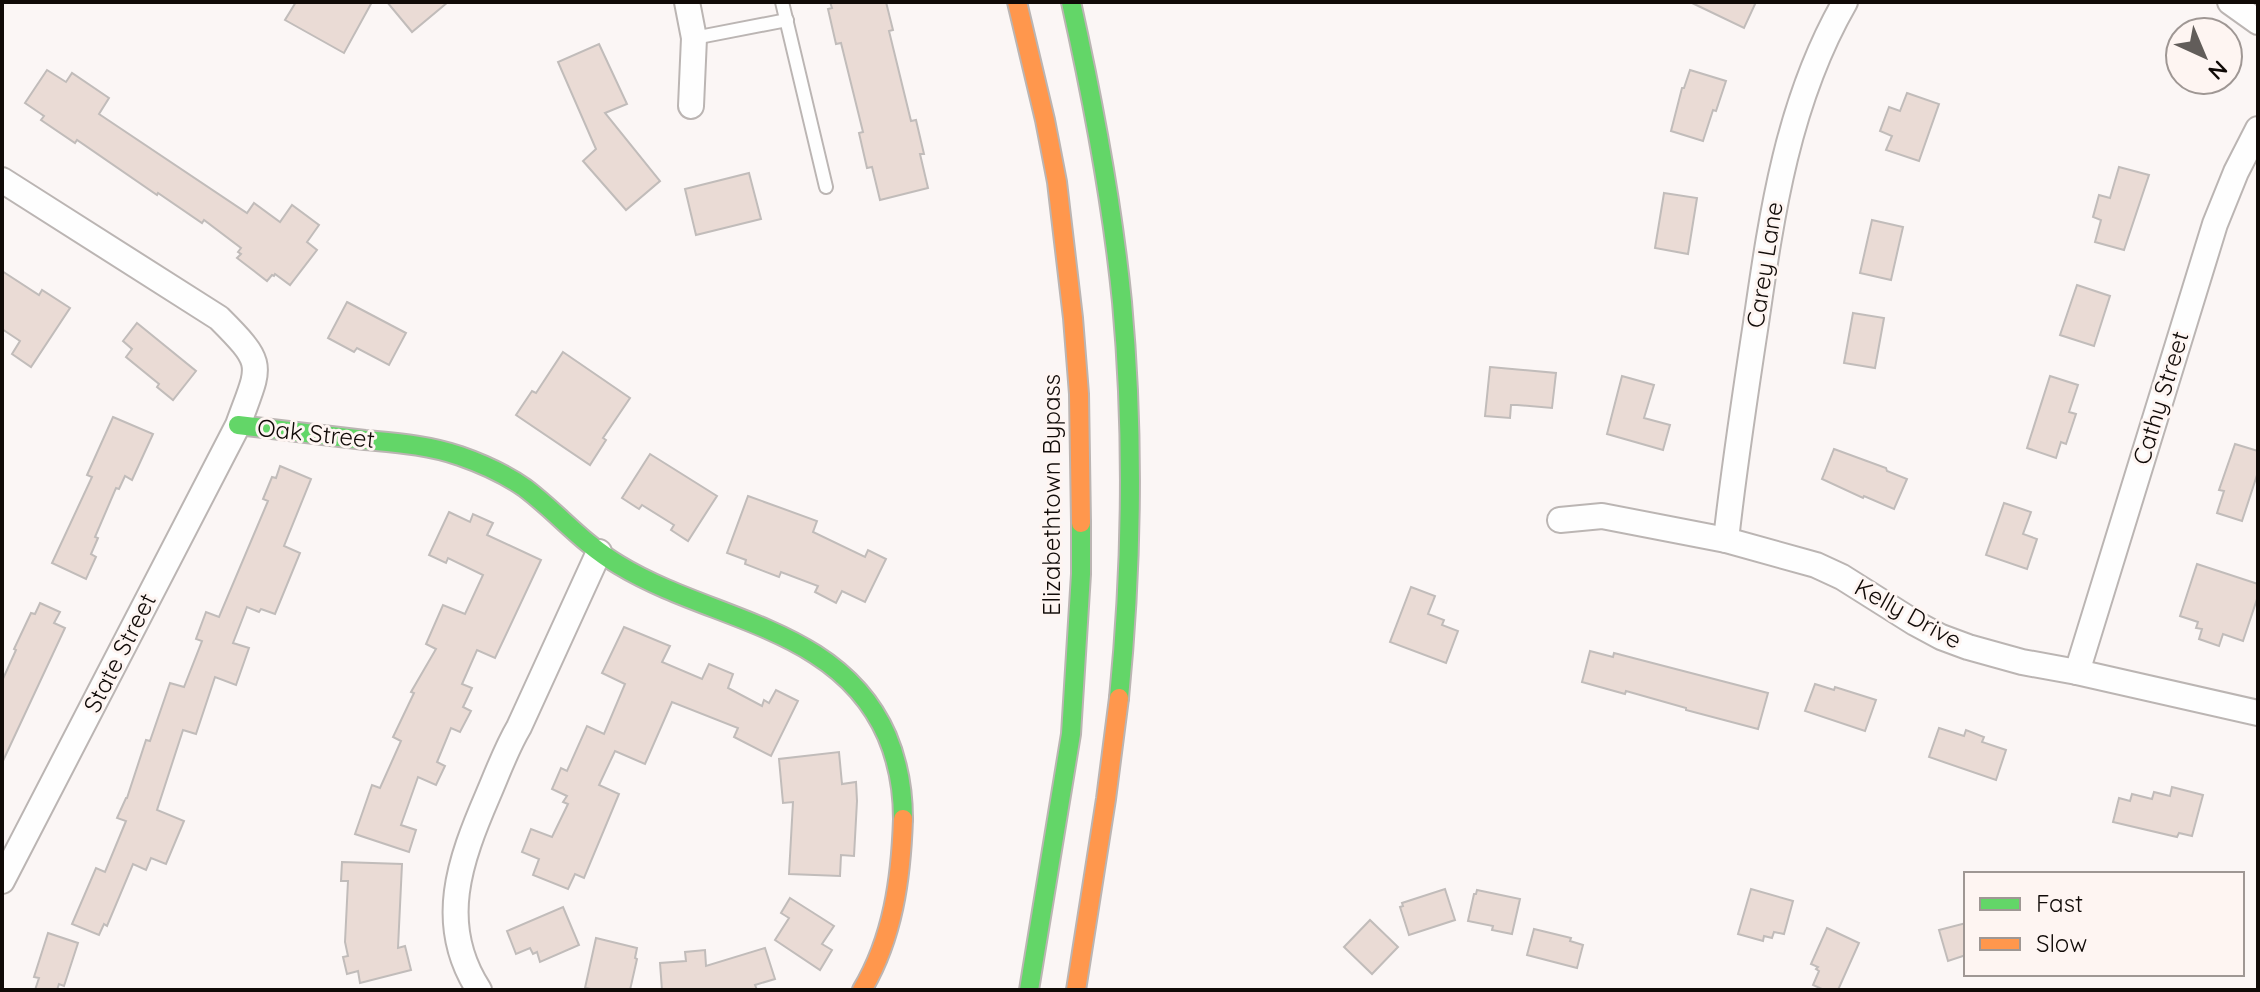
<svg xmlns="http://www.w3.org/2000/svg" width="2260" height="992" font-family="Quicksand,sans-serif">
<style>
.building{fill:#eadbd5;stroke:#c1bcba;stroke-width:2}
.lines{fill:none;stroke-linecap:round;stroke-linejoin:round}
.lane-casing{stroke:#bbb5b3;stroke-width:16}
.street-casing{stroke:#bbb5b3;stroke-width:28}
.fast-casing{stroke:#bbb5b3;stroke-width:22}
.slow-casing{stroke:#bbb5b3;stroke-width:22}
.lane{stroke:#fefefe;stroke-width:12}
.street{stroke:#fefefe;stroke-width:24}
.fast{stroke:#63d668;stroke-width:18}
.slow{stroke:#ff974d;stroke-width:18}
.labels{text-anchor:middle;stroke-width:6;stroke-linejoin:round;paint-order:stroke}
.street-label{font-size:24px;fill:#100a07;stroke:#fef5f2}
</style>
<rect width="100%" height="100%" fill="#fbf6f5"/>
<g class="building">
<polygon points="296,2 372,2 344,53 285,20"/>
<polygon points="387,2 448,2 412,32"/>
<polygon points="830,2 886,2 893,30 889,31 911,121 916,120 924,154 920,154 928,188 880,200 872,167 867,168 859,133 863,132 841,43 836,44 828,9 832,8"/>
<polygon points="1690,2 1756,2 1744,28"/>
<polygon points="599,44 627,104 605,113 660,181 626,210 583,161 596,149 558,62"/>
<polygon points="47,70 66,82 72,73 109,98 99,114 247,213 254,203 280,222 292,205 319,225 307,242 317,250 290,285 275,274 274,276 272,275 267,281 237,258 241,254 238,252 241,248 204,220 202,223 158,193 157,195 77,140 75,143 41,120 44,116 25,103"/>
<polygon points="1690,70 1726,81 1716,111 1713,110 1703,141 1671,131 1682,88 1684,88"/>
<polygon points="1907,93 1939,104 1919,161 1886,150 1892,136 1880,131 1889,107 1900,111"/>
<polygon points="2119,167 2149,175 2124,250 2095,242 2101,220 2093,217 2099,195 2110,198"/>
<polygon points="749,173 761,219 696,235 685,189"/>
<polygon points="1664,193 1697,198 1688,254 1655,248"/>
<polygon points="1872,220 1903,227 1891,280 1860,273"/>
<polygon points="2,271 39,295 42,290 70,308 31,367 12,354 20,341 2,329"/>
<polygon points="2077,285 2110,296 2094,346 2060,335"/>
<polygon points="347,302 406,333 389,365 357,348 354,352 328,338"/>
<polygon points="1853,313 1884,318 1875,368 1844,363"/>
<polygon points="137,323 196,371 173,400 157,387 159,384 126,357 132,349 123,341"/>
<polygon points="563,352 630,398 603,438 606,440 590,465 516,415 532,391 536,393"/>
<polygon points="1490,367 1556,373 1552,408 1517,405 1511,405 1510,418 1485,416"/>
<polygon points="1622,376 1654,385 1644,418 1670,425 1663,450 1607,434"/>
<polygon points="2050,376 2078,385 2069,412 2076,414 2066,444 2061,442 2056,458 2027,448"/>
<polygon points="113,417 153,434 132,480 125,476 119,489 116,488 95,537 98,538 91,554 96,557 86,579 52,563 92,477 87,475"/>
<polygon points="2235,444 2258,451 2258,472 2242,521 2217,513 2224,491 2219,490"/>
<polygon points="1834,449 1886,468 1887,471 1907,479 1894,509 1864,496 1863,498 1822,479"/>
<polygon points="650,454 717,496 688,541 671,530 674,525 642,505 639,509 622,498"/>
<polygon points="280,466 311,479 284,546 300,553 275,614 261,609 259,612 247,607 233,643 249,648 236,685 215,677 196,734 183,730 157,810 184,821 166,864 151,858 146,870 133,864 107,926 104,924 99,935 72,924 96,868 105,872 126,821 117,818 126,798 127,798 146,740 150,741 170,683 184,687 202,641 196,639 206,612 219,617 268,501 263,499 272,477 276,478"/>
<polygon points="748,496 817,521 813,532 865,557 868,550 886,559 865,602 842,591 836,603 815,592 818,586 781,572 779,577 745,564 746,560 727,553"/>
<polygon points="2004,503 2031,512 2023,534 2037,539 2027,569 1986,555"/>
<polygon points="449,512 470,522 473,514 493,523 487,535 541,560 495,658 477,650 462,684 472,688 463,707 471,711 460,732 451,728 437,762 445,766 436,785 418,777 401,825 416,830 409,852 355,834 372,785 380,788 401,741 393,737 414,693 411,692 436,649 426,644 443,605 465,614 483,575 448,558 446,563 429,555"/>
<polygon points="2197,564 2258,584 2258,596 2243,641 2223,634 2219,646 2199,639 2202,629 2196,628 2198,622 2180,616"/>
<polygon points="1411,587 1435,596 1428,614 1444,620 1442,625 1458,631 1446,663 1390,642"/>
<polygon points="40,603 60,612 54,623 65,628 2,763 2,681 16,650 14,649 31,613 35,614"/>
<polygon points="624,627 670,646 662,662 702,679 709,664 733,674 728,688 762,706 764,700 769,703 776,690 798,701 771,756 734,737 738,728 672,702 645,764 615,751 599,785 619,794 584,878 575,874 568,889 533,875 539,859 522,852 531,829 552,837 568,804 563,802 567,796 552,789 561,768 567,771 587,726 604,734 625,684 602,673"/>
<polygon points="1590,651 1613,657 1614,653 1768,693 1758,729 1686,710 1686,708 1626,691 1625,694 1582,682"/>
<polygon points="1815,684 1834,690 1835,687 1876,700 1865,731 1805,711"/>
<polygon points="1939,728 1964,736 1966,730 1984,737 1982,742 2006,750 1996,780 1929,757"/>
<polygon points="839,752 842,784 856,782 857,801 854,856 841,855 840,876 789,874 793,802 783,803 779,759"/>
<polygon points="2172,787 2203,795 2192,836 2179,833 2177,837 2113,822 2119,798 2130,801 2132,794 2152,799 2154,792 2170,796"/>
<polygon points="342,862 402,864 398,948 405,946 411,970 360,983 358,971 347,974 343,957 348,956 345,942 348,881 341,881"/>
<polygon points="1445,889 1455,920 1409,935 1400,907 1403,906 1402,903"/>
<polygon points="1751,889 1793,901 1784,934 1774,932 1772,938 1764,936 1763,941 1738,934"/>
<polygon points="1477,890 1520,899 1512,934 1492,930 1493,926 1468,921 1474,894 1476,894"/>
<polygon points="790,898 834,926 822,944 832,950 820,970 775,940 789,918 781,913"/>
<polygon points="563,907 579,945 540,962 537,952 533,954 530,948 516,954 507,931"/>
<polygon points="1370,920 1398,947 1372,974 1344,947"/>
<polygon points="1966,923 1966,955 1948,961 1939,930"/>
<polygon points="1827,928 1859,943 1838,990 1824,990 1813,985 1819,971 1816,969 1818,967 1811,964"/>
<polygon points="1534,929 1571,938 1570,941 1583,945 1577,968 1527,955"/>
<polygon points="48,933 78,943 64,986 59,984 57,990 35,990 39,978 34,977"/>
<polygon points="596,938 637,948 635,958 637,959 630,990 596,990 585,988"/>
<polygon points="765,948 775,979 755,985 757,990 662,990 660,963 686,961 685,952 705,950 706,966"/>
</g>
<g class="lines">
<g class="lane-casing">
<g id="lane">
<polyline points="782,2 826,187"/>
<polyline points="694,38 787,20"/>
</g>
</g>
<g class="street-casing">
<g id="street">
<polyline points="687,2 694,38 691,106"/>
<polyline points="2230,2 2258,22"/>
<path d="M2,180L219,318C267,366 260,364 238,425L2,881"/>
<polyline points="1560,520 1602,516 1726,540 1816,565 1842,577 1915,623 1941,637 1968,647 2022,662 2077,672 2258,713"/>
<path d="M1726,540C1734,467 1745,395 1756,323C1772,212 1788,101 1845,2"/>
<polyline points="2077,672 2215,224 2236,172 2258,129"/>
<path d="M479,990C436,924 460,860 488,795C498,772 506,749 519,727L599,552"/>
</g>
</g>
<g class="fast-casing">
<g id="fast">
<path d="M1071,2C1093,101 1112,201 1122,302C1134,434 1132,566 1119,698"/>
<path d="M238,425C280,430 322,435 365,440C397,443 428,445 460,456C483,464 505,474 525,488C558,513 583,544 619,565C711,621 839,626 887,736C898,762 903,791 903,819"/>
<polyline points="1029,990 1071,734 1081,574 1081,523"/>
</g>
</g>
<g class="slow-casing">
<g id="slow">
<polyline points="1017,2 1045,120 1057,182 1073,318 1079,394 1081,523"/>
<path d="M862,990C893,938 901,879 903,819"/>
<polyline points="1076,990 1106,799 1119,698"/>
</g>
</g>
<use href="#lane" class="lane"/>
<use href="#street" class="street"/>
<use href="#fast" class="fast"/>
<use href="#slow" class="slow"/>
</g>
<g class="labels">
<g class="street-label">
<text transform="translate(1765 265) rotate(-81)" y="8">Carey Lane</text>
<text transform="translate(2161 398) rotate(-73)" y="8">Cathy Street</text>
<text transform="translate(316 434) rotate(6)" y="8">Oak Street</text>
<text transform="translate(1052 495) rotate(-90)" y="8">Elizabethtown Bypass</text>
<text transform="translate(1908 614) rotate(29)" y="8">Kelly Drive</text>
<text transform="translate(120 653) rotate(-63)" y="8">State Street</text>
</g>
</g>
<rect width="2260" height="992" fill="none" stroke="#100a07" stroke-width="8"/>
<rect x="1964" y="872" width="280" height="104" fill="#fef5f2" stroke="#9f9794" stroke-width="2"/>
<rect x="1980" y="898" width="40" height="12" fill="#63d668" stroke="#9f9794" stroke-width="2"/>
<text x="2036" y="912" font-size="24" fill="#100a07">Fast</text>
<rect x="1980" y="938" width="40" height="12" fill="#ff974d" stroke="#9f9794" stroke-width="2"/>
<text x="2036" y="952" font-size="24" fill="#100a07">Slow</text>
<g transform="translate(2204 56) rotate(136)"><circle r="38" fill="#fef5f2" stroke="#9f9794" stroke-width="2"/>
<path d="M0-6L14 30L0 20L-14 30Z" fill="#625d5a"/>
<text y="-12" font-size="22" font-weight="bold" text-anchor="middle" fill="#100a07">N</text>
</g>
</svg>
